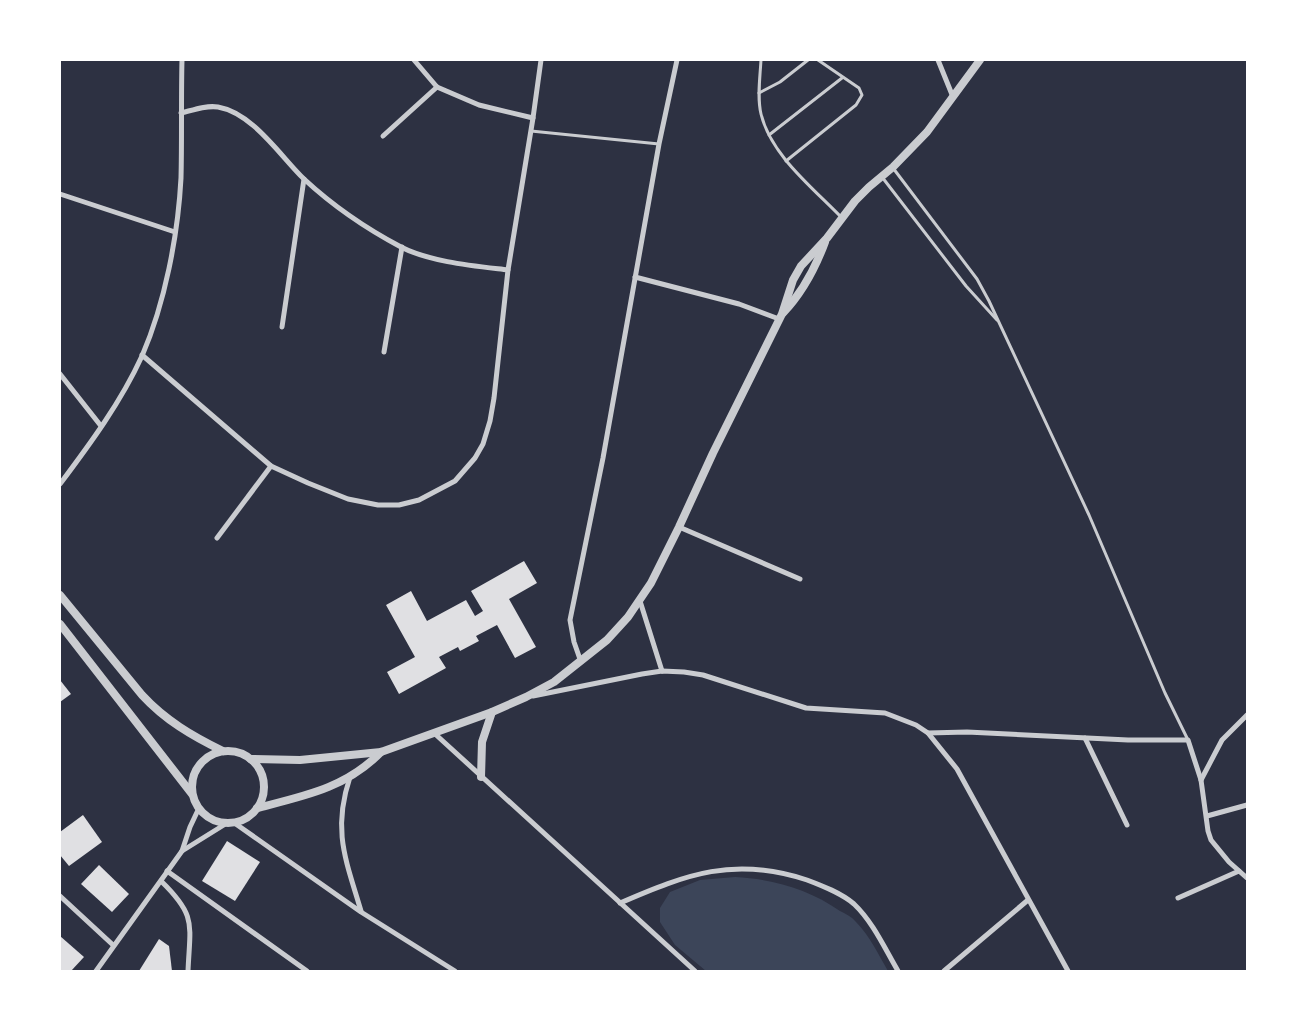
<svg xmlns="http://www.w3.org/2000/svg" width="1307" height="1031" font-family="'Exo 2',sans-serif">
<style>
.green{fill:#3c4559}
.building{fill:#e0e0e3}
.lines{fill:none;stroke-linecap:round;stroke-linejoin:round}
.service{stroke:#caccd0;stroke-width:3}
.minor{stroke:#caccd0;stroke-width:5}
.tertiary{stroke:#caccd0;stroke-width:8}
</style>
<rect width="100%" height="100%" fill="#2d3142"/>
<path class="green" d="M735,877C773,879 809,889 840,911C846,914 852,917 856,922C870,936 878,954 888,971H706L675,945L660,922V908L670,892L700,880Z"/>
<g class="building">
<polygon points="524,561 537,583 509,599 536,647 515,658 497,625 476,636 479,641 460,651 458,647 439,657 446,668 399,694 387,672 415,657 386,605 411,591 427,621 466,600 475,616 483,611 471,591"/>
<polygon points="60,680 71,694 60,702"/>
<polygon points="83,815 102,842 69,866 60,855 60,832"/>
<polygon points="227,841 260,862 235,901 202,881"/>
<polygon points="99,865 129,894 112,912 81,884"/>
<polygon points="60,936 84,957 71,971 60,971"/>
<polygon points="159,939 169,946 172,971 139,971"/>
</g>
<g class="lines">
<g class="service">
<path d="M761,60C760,78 757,97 761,114C771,155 812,187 841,217"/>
<polyline points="759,93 780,82 808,60"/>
<polyline points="531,131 659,144"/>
<polyline points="769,135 842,78"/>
<polyline points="786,161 856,105 862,95 859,88 818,60"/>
<polyline points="893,168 977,279 989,301 1089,515 1165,693 1188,740"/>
<polyline points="882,177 966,286 997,320"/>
</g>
<g class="minor">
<polyline points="414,60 437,87 479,105 533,118"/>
<polyline points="938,60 953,97"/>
<path d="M181,113C193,110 206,105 218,107C253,113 281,157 304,179C332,205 367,229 401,247C430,262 475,266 508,270"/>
<polyline points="383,136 437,87"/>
<polyline points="60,194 175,232"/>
<polyline points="635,277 739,304 779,319"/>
<polyline points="282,327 304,179"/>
<polyline points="384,352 402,247"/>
<polyline points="142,355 271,466 308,483 348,499 378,505 399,505 419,500 455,481 475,458 483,444 490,421 494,398 508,270 533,118 541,60"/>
<polyline points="60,374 101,426"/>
<path d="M60,484C90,444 121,402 142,356C165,303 178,235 181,178C182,139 181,99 182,60"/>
<polyline points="679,527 800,579"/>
<polyline points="217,538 271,466"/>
<polyline points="640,601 662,671"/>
<polyline points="581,662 574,642 570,620 603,458 659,144 677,60"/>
<polyline points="533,696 642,674 662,671 684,672 703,675 806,708 885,713 916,725 928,733 957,769 1068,971"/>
<polyline points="434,733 695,971"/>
<polyline points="928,733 967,732 1128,740 1188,740 1201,780 1208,831 1211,840 1229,862 1247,878"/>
<polyline points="1085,738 1127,825"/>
<path d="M350,777C332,831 346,860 361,911"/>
<polyline points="1201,780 1222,740 1247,715"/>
<polyline points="1207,816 1247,805"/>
<polyline points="233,822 361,912 455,971"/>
<polyline points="182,851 227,823"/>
<polyline points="167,871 307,971"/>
<path d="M161,881C197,916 190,924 188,971"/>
<polyline points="60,896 113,945"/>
<polyline points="1178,898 1239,871"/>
<path d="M620,903C687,874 734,856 807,880C823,886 841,893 854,904C873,922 885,949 898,971"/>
<polyline points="96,971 182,851 190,827 199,808"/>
<polyline points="944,971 1028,900"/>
</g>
<g class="tertiary">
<path d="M783,313C803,292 815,269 825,242"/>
<path d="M60,595L142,695C165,720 192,736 223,751"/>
<polyline points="60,624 192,794"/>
<circle cx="228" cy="787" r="36"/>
<polyline points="251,759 300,760 381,752 492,712 526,697 554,682 607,640 628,617 651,583 679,527 713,453 782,314 793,280 801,266 827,238 855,201 869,187 893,167 927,132 980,60"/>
<polyline points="481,777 482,742 492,712"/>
<path d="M257,808C304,796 346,788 381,752"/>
</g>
</g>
<rect width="1307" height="1031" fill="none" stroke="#ffffff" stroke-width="122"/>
</svg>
